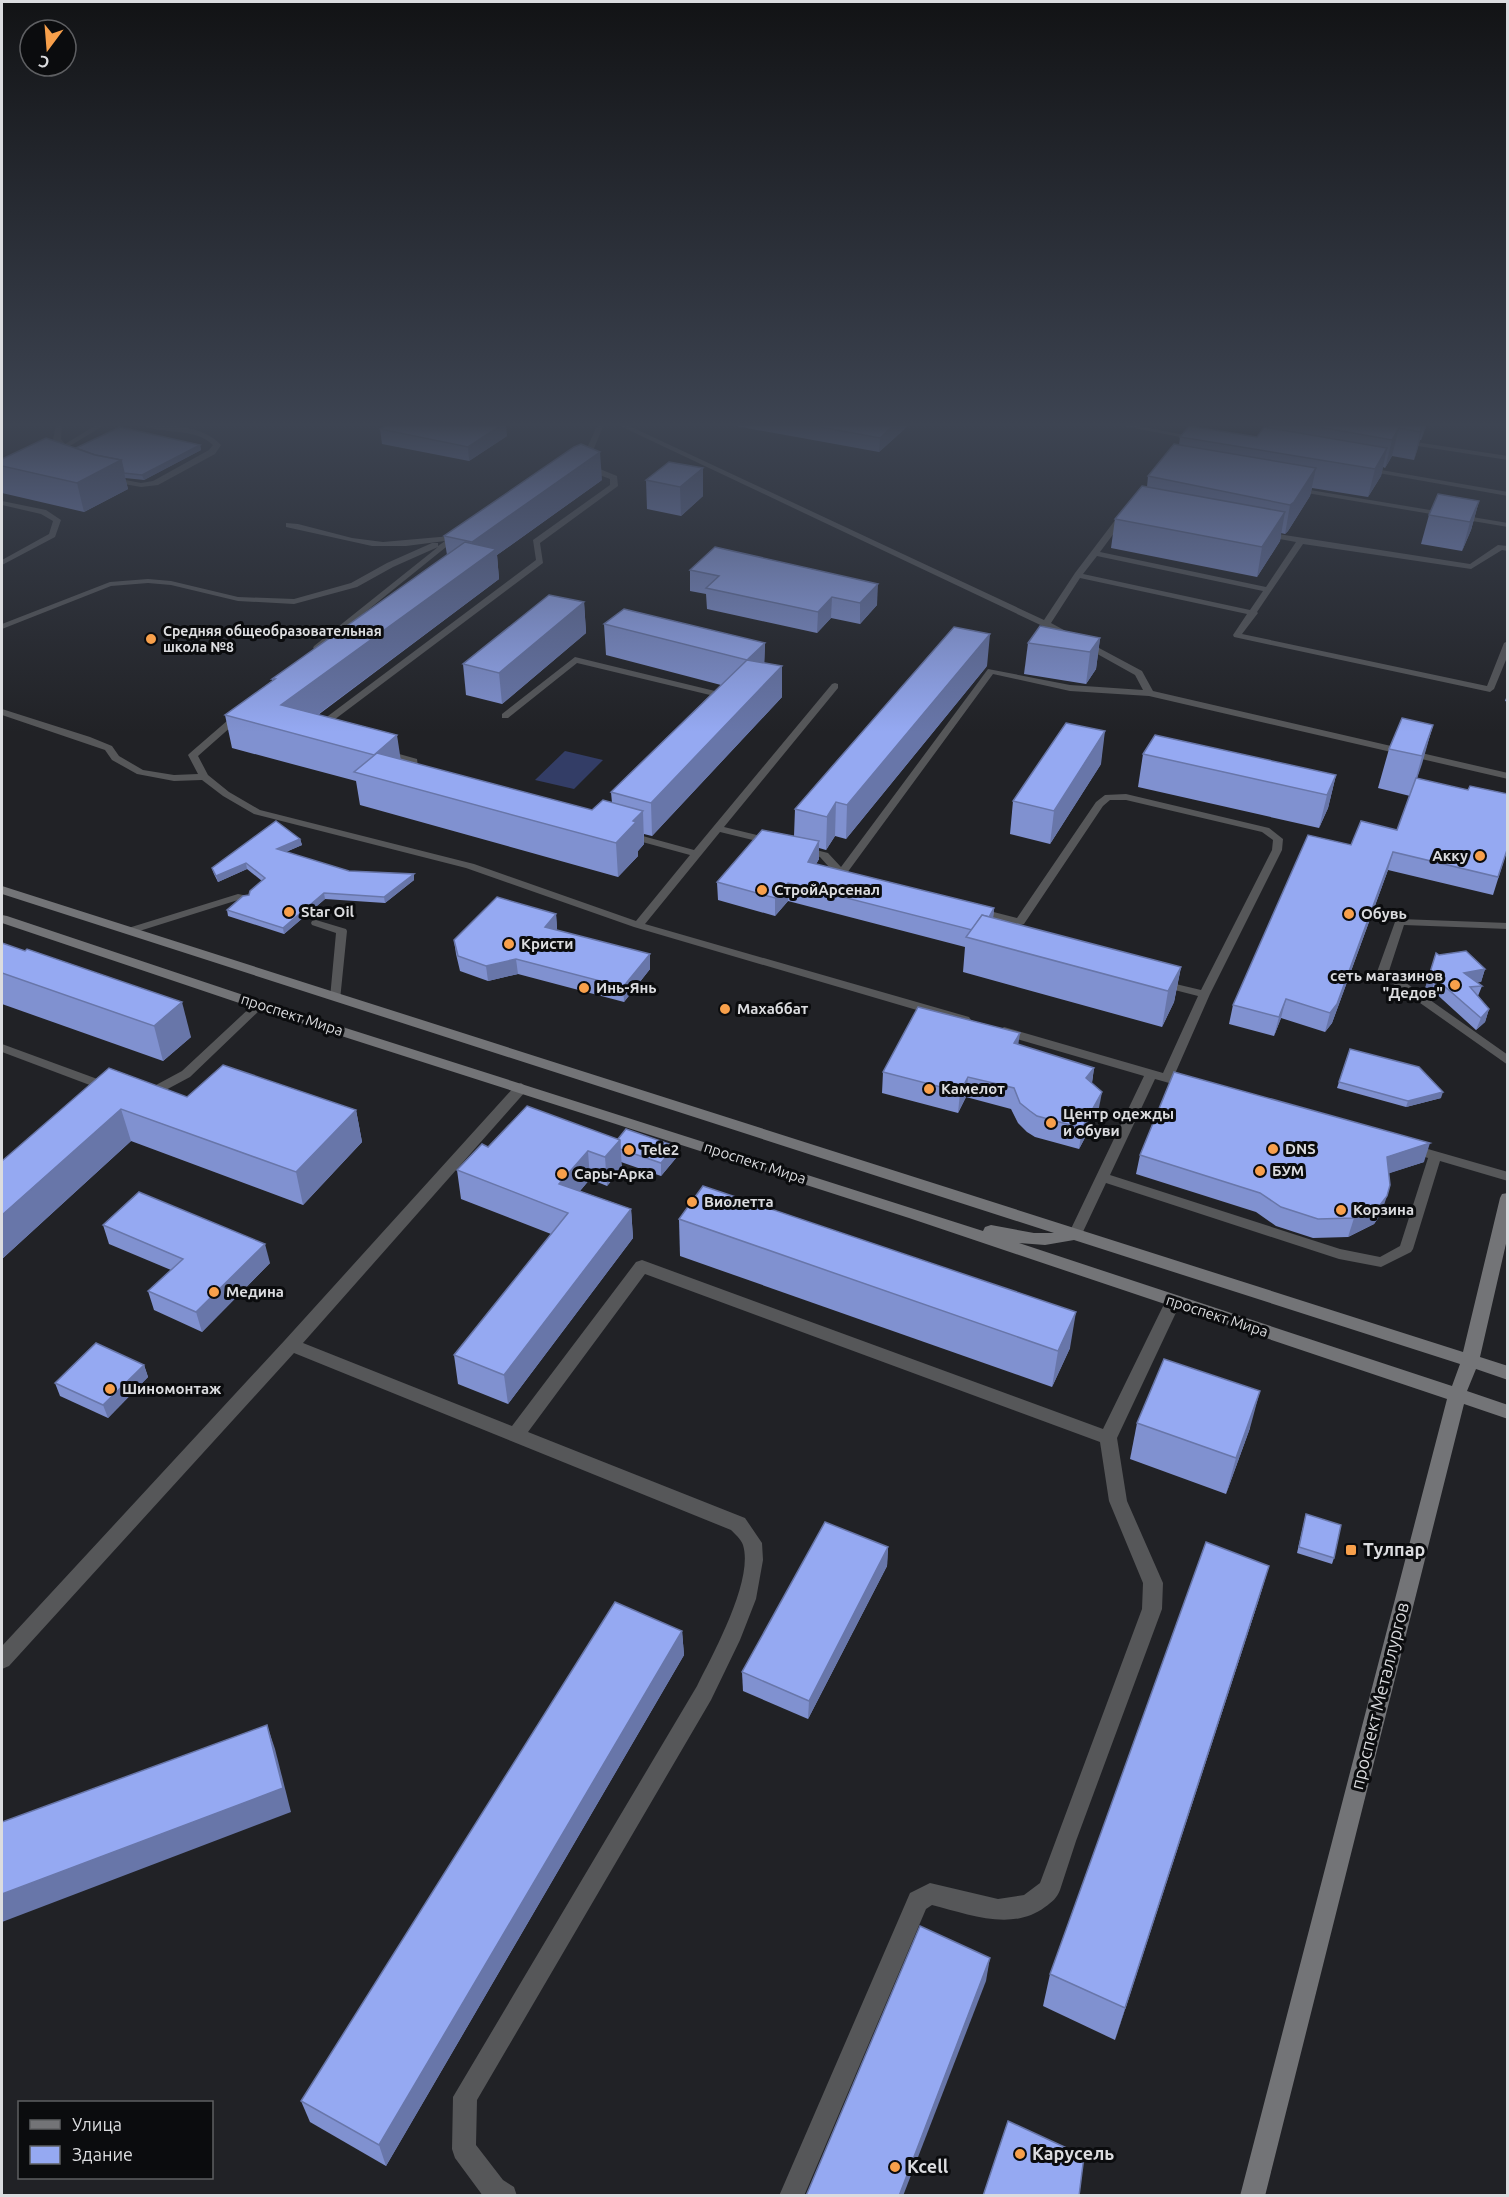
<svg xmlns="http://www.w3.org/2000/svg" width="1509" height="2197" font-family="Ubuntu,sans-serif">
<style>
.green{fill:#333d66}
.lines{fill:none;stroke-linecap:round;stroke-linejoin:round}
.service{fill:#565759;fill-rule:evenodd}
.minor{fill:#565759;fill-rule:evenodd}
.secondary{fill:#737477;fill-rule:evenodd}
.wall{fill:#8091d0}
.shaded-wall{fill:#6876a9}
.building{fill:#95a9f2;stroke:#6876a9;stroke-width:1.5}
.poi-dot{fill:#f8a04b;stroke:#0b0c0e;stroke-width:2}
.labels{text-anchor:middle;stroke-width:6;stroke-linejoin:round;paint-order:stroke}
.far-poi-label{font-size:14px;font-weight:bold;fill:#dbdcdf;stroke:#0b0c0e;text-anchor:start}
.poi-label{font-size:15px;font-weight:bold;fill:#dbdcdf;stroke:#0b0c0e;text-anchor:start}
.street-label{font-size:15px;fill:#dbdcdf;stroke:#0b0c0e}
.near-poi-label{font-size:18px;font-weight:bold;fill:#dbdcdf;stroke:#0b0c0e;text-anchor:start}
.near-street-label{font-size:18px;fill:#dbdcdf;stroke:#0b0c0e}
</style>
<rect width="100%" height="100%" fill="#212226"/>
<polygon class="green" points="565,751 603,760 574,789 535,780"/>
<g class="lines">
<g class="service">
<polygon points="56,424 62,424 61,439 65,444 98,424 106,424 55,455 51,453 60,447 53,440"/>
<path d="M141,424C165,424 203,425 221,445L215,454L158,485L141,487L107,481V477H110L141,483L153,481L209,450L213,445C194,426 162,436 141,424Z"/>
<polygon points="598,424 604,424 588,463 581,465 580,463"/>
<path d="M616,424H625L1044,620L1075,573L1119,515H1122L1126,517L1100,552L1266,587L1296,542L1263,536V532H1266L1470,564L1498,545L1508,546V551L1502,550L1471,569L1303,544L1257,612L1258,613L1242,634L1487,686L1504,643L1508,641V655L1494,689L1490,692L1234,637L1233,635L1247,614L1080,578L1051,623L1075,636L1068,638ZM1097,556L1263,591L1250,610L1083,574Z"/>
<polygon points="1113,424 1128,424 1200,438 1196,440"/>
<polygon points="1402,440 1508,456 1508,460 1405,444 1401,442"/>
<polygon points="584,465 590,465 617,476 618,486 540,543 543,563 322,729 316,729 316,725 536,560 533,540 610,485 610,479 584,469"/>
<polygon points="1364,467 1508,492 1508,496 1367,471 1364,471"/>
<polygon points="1292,487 1508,523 1508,527 1295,491 1291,489"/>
<polygon points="2,501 46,510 61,520 55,537 2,565 2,560 49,534 53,521 41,514 2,505"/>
<polygon points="286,523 298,524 352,538 383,542 451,536 457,533 461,535 317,651 313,648 314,646 438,547 393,567 357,587 294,604 238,601 171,585 148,583 111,586 2,629 2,624 110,582 148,579 171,581 238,597 294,599 351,583 387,563 432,543 438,543 438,546 445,541 406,546 372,546 286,527"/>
<polygon points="1086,641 1142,671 1153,691 1508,773 1508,779 1149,696 1070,691 993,674 847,873 853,876 852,878 837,876 820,857 800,852 799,850 804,847 828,853 841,867 988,669 1070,685 1143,690 1135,675 1083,646 1082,644"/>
<polygon points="575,657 719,692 720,694 708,705 703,702 710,695 577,663 508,718 502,718 502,714"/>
<polygon points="835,683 838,684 838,688 724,827 773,839 773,843 769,844 720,832 645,924 969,1017 971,1020 969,1023 961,1023 634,927 466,868 254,814 223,796 202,780 174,781 137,774 112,760 105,750 2,715 2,709 90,737 112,746 119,756 143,770 174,775 198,774 188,755 190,753 235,714 241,714 241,718 198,756 208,775 229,792 260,810 474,864 636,921 690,855 624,837 624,833 628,832 694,850 832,684"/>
<polygon points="385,750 417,759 419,773 423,776 421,778 411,777 409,763 382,755 380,753"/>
<polygon points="1126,794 1269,828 1283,839 1282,850 1210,994 1174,1076 1191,1081 1193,1084 1187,1088 1155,1079 1110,1175 1340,1249 1380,1257 1400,1246 1428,1158 1410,1152 1408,1149 1410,1146 1414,1145 1508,1172 1508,1181 1440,1161 1413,1249 1411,1252 1381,1267 1339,1259 1106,1183 1081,1236 1071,1236 1069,1233 1144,1076 1000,1034 998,1031 1004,1027 1163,1073 1198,996 1159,986 1157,984 1163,981 1201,990 1272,850 1273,840 1262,832 1126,800 1110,800 1103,806 1024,924 1020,925 974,913 973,911 974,909 978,908 1017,918 1096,802 1105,795"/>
<polygon points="238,894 248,896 249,898 248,900 238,900 133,933 125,933 124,931 125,929"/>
<polygon points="1400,919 1508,923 1508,929 1404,925 1389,971 1508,1055 1508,1065 1379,974 1377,972 1395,922"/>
<polygon points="316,920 346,929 347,931 340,1000 336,1001 330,998 336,933 312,925 311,923 312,921"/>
<polygon points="259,1002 263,1003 265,1005 263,1007 190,1077 162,1092 142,1091 140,1088 142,1085 156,1085 182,1071 255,1003"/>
<polygon points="2,1044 111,1084 113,1087 107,1091 103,1090 2,1052"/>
</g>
<path class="minor" d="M521,1083L528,1088L526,1091L303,1343L512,1426L636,1262L642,1260L1103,1429L1167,1298L1173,1296L1179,1298L1181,1302L1117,1438L1127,1501L1163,1583L1162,1609L1076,1841L1060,1890C1057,1898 1052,1902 1045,1907C1012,1932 968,1914 932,1905L926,1909L804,2196H779L910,1893L930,1883L998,1899L1024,1895L1040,1883L1142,1609L1143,1583L1109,1501L1100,1442L645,1274L528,1432L745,1518L762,1543L763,1560L756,1599L740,1640L711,1700L477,2100L476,2145L503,2180L514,2187L517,2196H483L455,2158L452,2149L453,2097L697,1686C713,1654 754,1580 743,1545C741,1539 735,1534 731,1530L294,1353L9,1666L2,1669V1646L285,1340L516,1085Z"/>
<path class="secondary" d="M2,886L1463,1352L1500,1198L1502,1194L1508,1193V1235L1480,1357L1508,1366V1380L1476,1369L1467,1391L1508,1405V1419L1464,1404L1265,2196H1240L1447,1399L909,1218L254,1008L2,923V915L7,916L264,1002L983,1231L985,1227L991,1225L1034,1233H1054L2,894ZM1074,1240L1460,1364L1452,1386L1019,1243L1045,1245Z"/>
</g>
<g class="wall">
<polygon points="730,424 910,424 879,452 730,425"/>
<polygon points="1269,424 1427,424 1421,440 1420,440 1414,460 1392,456 1385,468 1383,467 1381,476 1368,497 1312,488 1310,496 1288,531 1285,534 1281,533 1280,541 1257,577 1111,548 1115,519 1147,487 1148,476 1179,445 1180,437 1257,437 1268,427"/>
<polygon points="380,429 507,436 469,461 382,444"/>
<polygon points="200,445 201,450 144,480 125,478 128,489 84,512 2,493 2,459 76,448"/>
<polygon points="669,462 703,496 681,516 647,509 646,480"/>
<polygon points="602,480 497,555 499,579 318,715 401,760 592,810 612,803 611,792 721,685 606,655 604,624 765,643 764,663 782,666 782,697 652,836 644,834 644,844 638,851 638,856 618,877 360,805 356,781 232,748 225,715 272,681 272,679 447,555 444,536"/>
<polygon points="1479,501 1471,530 1462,551 1421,544 1429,515"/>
<polygon points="690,570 877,605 860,624 831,618 817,633 707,609 706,594 690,591"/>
<polygon points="584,602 586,633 502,704 466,695 463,664"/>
<polygon points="1100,638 1096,669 1086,684 1024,674 1028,643"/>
<polygon points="987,666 846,839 835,836 826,850 819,848 819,859 816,864 994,908 993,918 1181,967 1174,1002 1162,1027 963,972 965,947 788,901 775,916 718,900 717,882 794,836 795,809"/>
<polygon points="1508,692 1508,702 1505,701"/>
<polygon points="1433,725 1417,778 1508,847 1493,895 1388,870 1332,1023 1325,1032 1281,1018 1274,1036 1229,1024 1233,1005 1351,845 1397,830 1410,796 1378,788 1389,749"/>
<polygon points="1143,754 1336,775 1328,808 1319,828 1138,787"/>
<polygon points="1101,764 1050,844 1010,834 1013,801"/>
<polygon points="300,839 302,845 286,852 349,871 414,874 414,880 385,903 325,899 284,934 228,916 227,910 249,895 262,881 247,869 218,882 214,874 212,868"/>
<polygon points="556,914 557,929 556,930 650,969 624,1002 518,974 488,981 460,971 456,954 454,940"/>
<polygon points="2,943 191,1037 163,1061 2,1004"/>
<polygon points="1439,955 1485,969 1481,982 1477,982 1482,986 1478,996 1489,1009 1485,1022 1476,1030 1432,990 1424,991"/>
<polygon points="1018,1045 1094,1068 1092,1083 1098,1113 1079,1149 1035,1137 1027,1132 1018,1123 1011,1109 966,1097 958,1113 882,1093 883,1072"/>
<polygon points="1350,1049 1441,1098 1406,1107 1337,1088"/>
<polygon points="109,1068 187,1097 356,1110 362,1142 303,1205 131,1141 2,1259"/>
<polygon points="618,1139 675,1146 676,1158 661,1176 621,1162 622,1168 607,1186 590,1179 580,1191 631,1209 633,1238 508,1404 458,1384 454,1355 551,1234 461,1199 457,1170 488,1147"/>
<polygon points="1140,1155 1424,1162 1389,1173 1381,1214 1374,1224 1348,1237 1313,1238 1276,1226 1256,1212 1136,1174"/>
<polygon points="679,1219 1070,1348 1052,1387 680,1256"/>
<polygon points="103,1225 270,1263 202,1332 154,1310 148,1291 171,1270 109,1244"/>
<polygon points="144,1365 148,1377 108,1418 60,1396 55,1383"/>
<polygon points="1137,1423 1250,1428 1226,1494 1130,1459"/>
<polygon points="1306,1514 1334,1558 1332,1564 1297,1553"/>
<polygon points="888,1547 887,1566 808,1719 743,1691 742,1672"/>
<polygon points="1269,1566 1258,1602 1115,2040 1043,2006 1050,1974"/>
<polygon points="682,1631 684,1655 386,2166 310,2122 301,2101"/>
</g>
<g class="shaded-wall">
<polygon points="503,424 506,424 507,436 469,461 468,447"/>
<polygon points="895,424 910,424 879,452 880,438"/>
<polygon points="1423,424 1418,448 1414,460 1420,432"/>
<polygon points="1425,424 1427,424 1421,440"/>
<polygon points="1399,428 1392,456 1385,468 1392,440"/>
<polygon points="200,445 201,450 144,480 142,475"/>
<polygon points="1387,448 1381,476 1368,497 1375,469"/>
<polygon points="600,452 602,480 497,555 499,579 293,733 281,705 474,565 472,542"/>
<polygon points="121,460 128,489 84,512 77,483"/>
<polygon points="703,468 703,496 681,516 680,487"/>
<polygon points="1316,468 1310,496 1288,531 1285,534 1290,505"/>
<polygon points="1479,501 1471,530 1462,551 1470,522"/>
<polygon points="1285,512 1280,541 1257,577 1262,547"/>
<polygon points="878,584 877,605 860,624 860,603"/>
<polygon points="832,597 831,618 817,633 818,612"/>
<polygon points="584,602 586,633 502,704 499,673"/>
<polygon points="990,634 987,666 846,839 847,805"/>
<polygon points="1100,638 1096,669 1086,684 1090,652"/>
<polygon points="765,643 764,674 747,660"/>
<polygon points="782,666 782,697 652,836 651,803"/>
<polygon points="1433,725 1422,764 1411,796 1422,756"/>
<polygon points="1105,731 1101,764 1050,844 1054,811"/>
<polygon points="397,735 402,768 377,778 374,755"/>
<polygon points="1336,775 1328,808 1319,828 1327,795"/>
<polygon points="836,802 835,836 826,850 827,817"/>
<polygon points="643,811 644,844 638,851 638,856 618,877 616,843 633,821"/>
<polygon points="300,839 302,845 278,855 277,849"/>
<polygon points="819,841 819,859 807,880 808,862"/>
<polygon points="1393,852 1388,870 1332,1023 1325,1032 1330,1013"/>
<polygon points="246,863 247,869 218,882 216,876"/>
<polygon points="414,874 414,880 385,903 384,897"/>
<polygon points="788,883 788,901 775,916 775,898"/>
<polygon points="324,893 325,899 284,934 283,928"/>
<polygon points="994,908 992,926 980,932"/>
<polygon points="556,914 557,929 546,942 545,927"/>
<polygon points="650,954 650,969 624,1002 623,987"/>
<polygon points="516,959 518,974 488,981 486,966"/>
<polygon points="1181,967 1174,1002 1162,1027 1168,991"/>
<polygon points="1485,969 1481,982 1460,985 1464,973"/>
<polygon points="1435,978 1432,990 1424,991 1428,979"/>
<polygon points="1286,999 1281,1018 1274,1036 1279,1017"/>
<polygon points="182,1002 191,1037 163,1061 154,1026"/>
<polygon points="1489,1009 1485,1022 1476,1030 1481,1018"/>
<polygon points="1020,1033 1017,1053 1014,1043"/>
<polygon points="1094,1068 1091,1089 1086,1078"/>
<polygon points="968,1077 966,1097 958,1113 960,1092"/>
<polygon points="1102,1092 1098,1113 1079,1149 1082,1128"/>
<polygon points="1443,1092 1441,1098 1406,1107 1408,1101"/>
<polygon points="121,1109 131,1141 2,1259 2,1215"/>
<polygon points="356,1110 362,1142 303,1205 296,1172"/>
<polygon points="620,1140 622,1168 607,1186 605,1157"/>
<polygon points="1430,1143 1424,1162 1381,1176 1387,1157"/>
<polygon points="675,1146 676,1158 661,1176 661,1163"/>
<polygon points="588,1151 590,1179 563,1211 559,1184"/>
<polygon points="1387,1196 1381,1214 1374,1224 1348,1237 1354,1218"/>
<polygon points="631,1209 633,1238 508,1404 504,1375"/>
<polygon points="265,1244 270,1263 202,1332 196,1312"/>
<polygon points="1076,1312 1070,1348 1052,1387 1058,1351"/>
<polygon points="144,1365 148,1377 108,1418 103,1405"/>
<polygon points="1260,1391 1250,1428 1226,1494 1236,1458"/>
<polygon points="888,1547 887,1566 808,1719 809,1701"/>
<polygon points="1269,1566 1258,1602 1115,2040 1125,2008"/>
<polygon points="682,1631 684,1655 386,2166 379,2145"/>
<polygon points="267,1725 275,1749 291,1812 2,1922 2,1894"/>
<polygon points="990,1958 986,1981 903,2196 899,2196"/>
</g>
<g class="building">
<polygon points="389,424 503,424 468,447 380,429"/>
<polygon points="804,424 895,424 880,438"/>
<polygon points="1302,424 1423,424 1420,432 1399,428 1392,440"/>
<polygon points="1189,426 1257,437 1264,427 1387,448 1375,469 1180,437"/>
<polygon points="120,427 200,445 142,475 124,473 121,460 95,455 76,448"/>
<polygon points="46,438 95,455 121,460 77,483 2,466 2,459"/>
<polygon points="581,444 600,452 472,542 444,536 574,447"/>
<polygon points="1174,444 1316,468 1294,502 1290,505 1148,476"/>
<polygon points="669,462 703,468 680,487 646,480"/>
<polygon points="1142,486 1285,512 1262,547 1115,519"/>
<polygon points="1438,494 1479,501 1470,522 1429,515"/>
<polygon points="465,542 496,549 281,705 397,735 374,755 225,715 275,679 272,679"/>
<polygon points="715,547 878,584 860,603 832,597 818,612 706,588 719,576 690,570"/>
<polygon points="549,595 584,602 499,673 463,664"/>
<polygon points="624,609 765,643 747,660 604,624"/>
<polygon points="1040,626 1100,638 1090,652 1028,643"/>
<polygon points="954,627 990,634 847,805 836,802 827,817 795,809"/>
<polygon points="747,660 782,666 651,803 611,792"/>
<polygon points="1402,718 1433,725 1422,756 1389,749"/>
<polygon points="1066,723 1105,731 1054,811 1013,801"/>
<polygon points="1155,735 1336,775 1327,795 1143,754"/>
<polygon points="377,753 592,810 603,800 643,811 633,821 636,822 616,843 354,772"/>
<polygon points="1416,778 1468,790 1470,786 1508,794 1508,847 1498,877 1393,852 1337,1004 1330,1013 1286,999 1279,1017 1233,1005 1308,835 1351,845 1361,821 1397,830"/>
<polygon points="276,821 300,839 277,849 349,871 414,874 384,897 324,893 283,928 227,910 243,896 249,895 250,891 265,878 246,863 216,876 212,868"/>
<polygon points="762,830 819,841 808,862 994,908 989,917 982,915 972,930 788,883 775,898 717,882"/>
<polygon points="497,897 556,914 545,927 650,954 623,987 516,959 486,966 458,956 454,940"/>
<polygon points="982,915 1181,967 1168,991 966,937"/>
<polygon points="2,943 25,951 27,949 182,1002 154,1026 2,973"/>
<polygon points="1466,951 1485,969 1464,973 1482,986 1470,987 1489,1009 1481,1018 1435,978 1428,979 1436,953 1439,955"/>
<polygon points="918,1007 1020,1033 1014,1043 1094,1068 1086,1078 1102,1092 1082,1128 1037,1116 1030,1111 1020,1103 1014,1088 968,1077 960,1092 883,1072"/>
<polygon points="1350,1049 1419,1067 1443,1092 1408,1101 1339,1082"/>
<polygon points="223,1065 356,1110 296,1172 121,1109 2,1215 2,1161 109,1068 187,1097"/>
<polygon points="1174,1072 1430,1143 1387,1157 1390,1185 1387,1196 1380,1205 1354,1218 1318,1219 1281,1207 1260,1193 1140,1155"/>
<polygon points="527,1106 620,1140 605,1157 588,1151 559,1184 631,1209 504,1375 454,1355 568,1213 457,1170 482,1144 488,1147"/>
<polygon points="626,1129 675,1146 661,1163 620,1149 620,1140 618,1139"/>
<polygon points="703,1186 1076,1312 1058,1351 679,1219"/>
<polygon points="139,1192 265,1244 196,1312 148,1291 183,1259 103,1225"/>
<polygon points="96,1343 144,1365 103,1405 55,1383"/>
<polygon points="1164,1359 1260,1391 1236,1458 1137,1423"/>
<polygon points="1306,1514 1341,1525 1334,1558 1299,1547"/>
<polygon points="825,1522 888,1547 809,1701 742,1672"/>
<polygon points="1206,1542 1269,1566 1125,2008 1050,1974"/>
<polygon points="615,1602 682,1631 379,2145 301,2101"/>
<polygon points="267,1725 283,1788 2,1894 2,1822"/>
<polygon points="920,1926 990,1958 899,2196 806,2196"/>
<polygon points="1008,2121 1084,2156 1079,2196 983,2196"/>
</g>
<linearGradient id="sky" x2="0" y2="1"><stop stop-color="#121315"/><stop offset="0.58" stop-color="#3d4452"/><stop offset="1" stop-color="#3d4452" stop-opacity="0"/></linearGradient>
<rect width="1509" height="732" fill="url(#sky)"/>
<g class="poi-dot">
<circle cx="151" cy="639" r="6"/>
<circle cx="1480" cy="856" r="6"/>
<circle cx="762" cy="890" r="6"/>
<circle cx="289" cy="912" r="6"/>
<circle cx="1349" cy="914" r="6"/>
<circle cx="509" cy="944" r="6"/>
<circle cx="1455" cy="985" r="6"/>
<circle cx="584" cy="988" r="6"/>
<circle cx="725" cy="1009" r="6"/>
<circle cx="929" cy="1089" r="6"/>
<circle cx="1051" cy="1123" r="6"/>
<circle cx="1273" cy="1149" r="6"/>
<circle cx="629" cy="1150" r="6"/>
<circle cx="1260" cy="1171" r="6"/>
<circle cx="562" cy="1174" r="6"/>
<circle cx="692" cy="1202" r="6"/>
<circle cx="1341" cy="1210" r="6"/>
<circle cx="214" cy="1292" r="6"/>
<circle cx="110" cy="1389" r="6"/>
<rect x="1345" y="1544" width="12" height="12" rx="3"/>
<circle cx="1020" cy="2154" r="6"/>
<circle cx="895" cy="2167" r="6"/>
</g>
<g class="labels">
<g class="far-poi-label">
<text x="163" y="636">Средняя общеобразовательная<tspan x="163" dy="16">школа №8</tspan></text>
</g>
<g class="poi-label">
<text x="1468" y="861" text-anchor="end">Акку</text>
<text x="774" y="895">СтройАрсенал</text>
<text x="301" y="917">Star Oil</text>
<text x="1361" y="919">Обувь</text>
<text x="521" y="949">Кристи</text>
<text x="1443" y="981" text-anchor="end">сеть магазинов<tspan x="1443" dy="17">"Дедов"</tspan></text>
<text x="596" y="993">Инь-Янь</text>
<text x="737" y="1014">Махаббат</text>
<text x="941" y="1094">Камелот</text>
<text x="1063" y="1119">Центр одежды<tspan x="1063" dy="17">и обуви</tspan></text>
<text x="1285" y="1154">DNS</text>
<text x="641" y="1155">Tele2</text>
<text x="1272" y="1176">БУМ</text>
<text x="574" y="1179">Сары-Арка</text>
<text x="704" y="1207">Виолетта</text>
<text x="1353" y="1215">Корзина</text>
<text x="226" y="1297">Медина</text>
<text x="122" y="1394">Шиномонтаж</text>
</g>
<g class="street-label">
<text transform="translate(292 1015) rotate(18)" y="5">проспект Мира</text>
<text transform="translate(755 1163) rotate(18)" y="5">проспект Мира</text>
<text transform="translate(1217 1316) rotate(18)" y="5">проспект Мира</text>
</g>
<g class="near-poi-label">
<text x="1363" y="1556">Тулпар</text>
<text x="1032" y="2160">Карусель</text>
<text x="907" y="2173">Kcell</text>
</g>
<g class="near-street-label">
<text transform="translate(1380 1696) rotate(-76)" y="6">проспект Металлургов</text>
</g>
</g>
<rect width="1509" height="2197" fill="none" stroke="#dbdcdf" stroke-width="6"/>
<rect x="18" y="2101" width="195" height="78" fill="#0b0c0e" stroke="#5e5f62" stroke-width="1.5"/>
<rect x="30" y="2120" width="30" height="9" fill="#737477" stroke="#5e5f62" stroke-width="1.5"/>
<text x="72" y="2131" font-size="18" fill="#dbdcdf">Улица</text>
<rect x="30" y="2146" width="30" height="18" fill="#95a9f2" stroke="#5e5f62" stroke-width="1.5"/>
<text x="72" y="2161" font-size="18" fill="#dbdcdf">Здание</text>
<g transform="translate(48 48) rotate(196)"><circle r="28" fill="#0b0c0e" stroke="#5e5f62" stroke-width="1.5"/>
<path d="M0-4.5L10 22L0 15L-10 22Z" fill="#f8a04b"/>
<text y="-9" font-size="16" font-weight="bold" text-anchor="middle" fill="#dbdcdf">С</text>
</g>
</svg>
